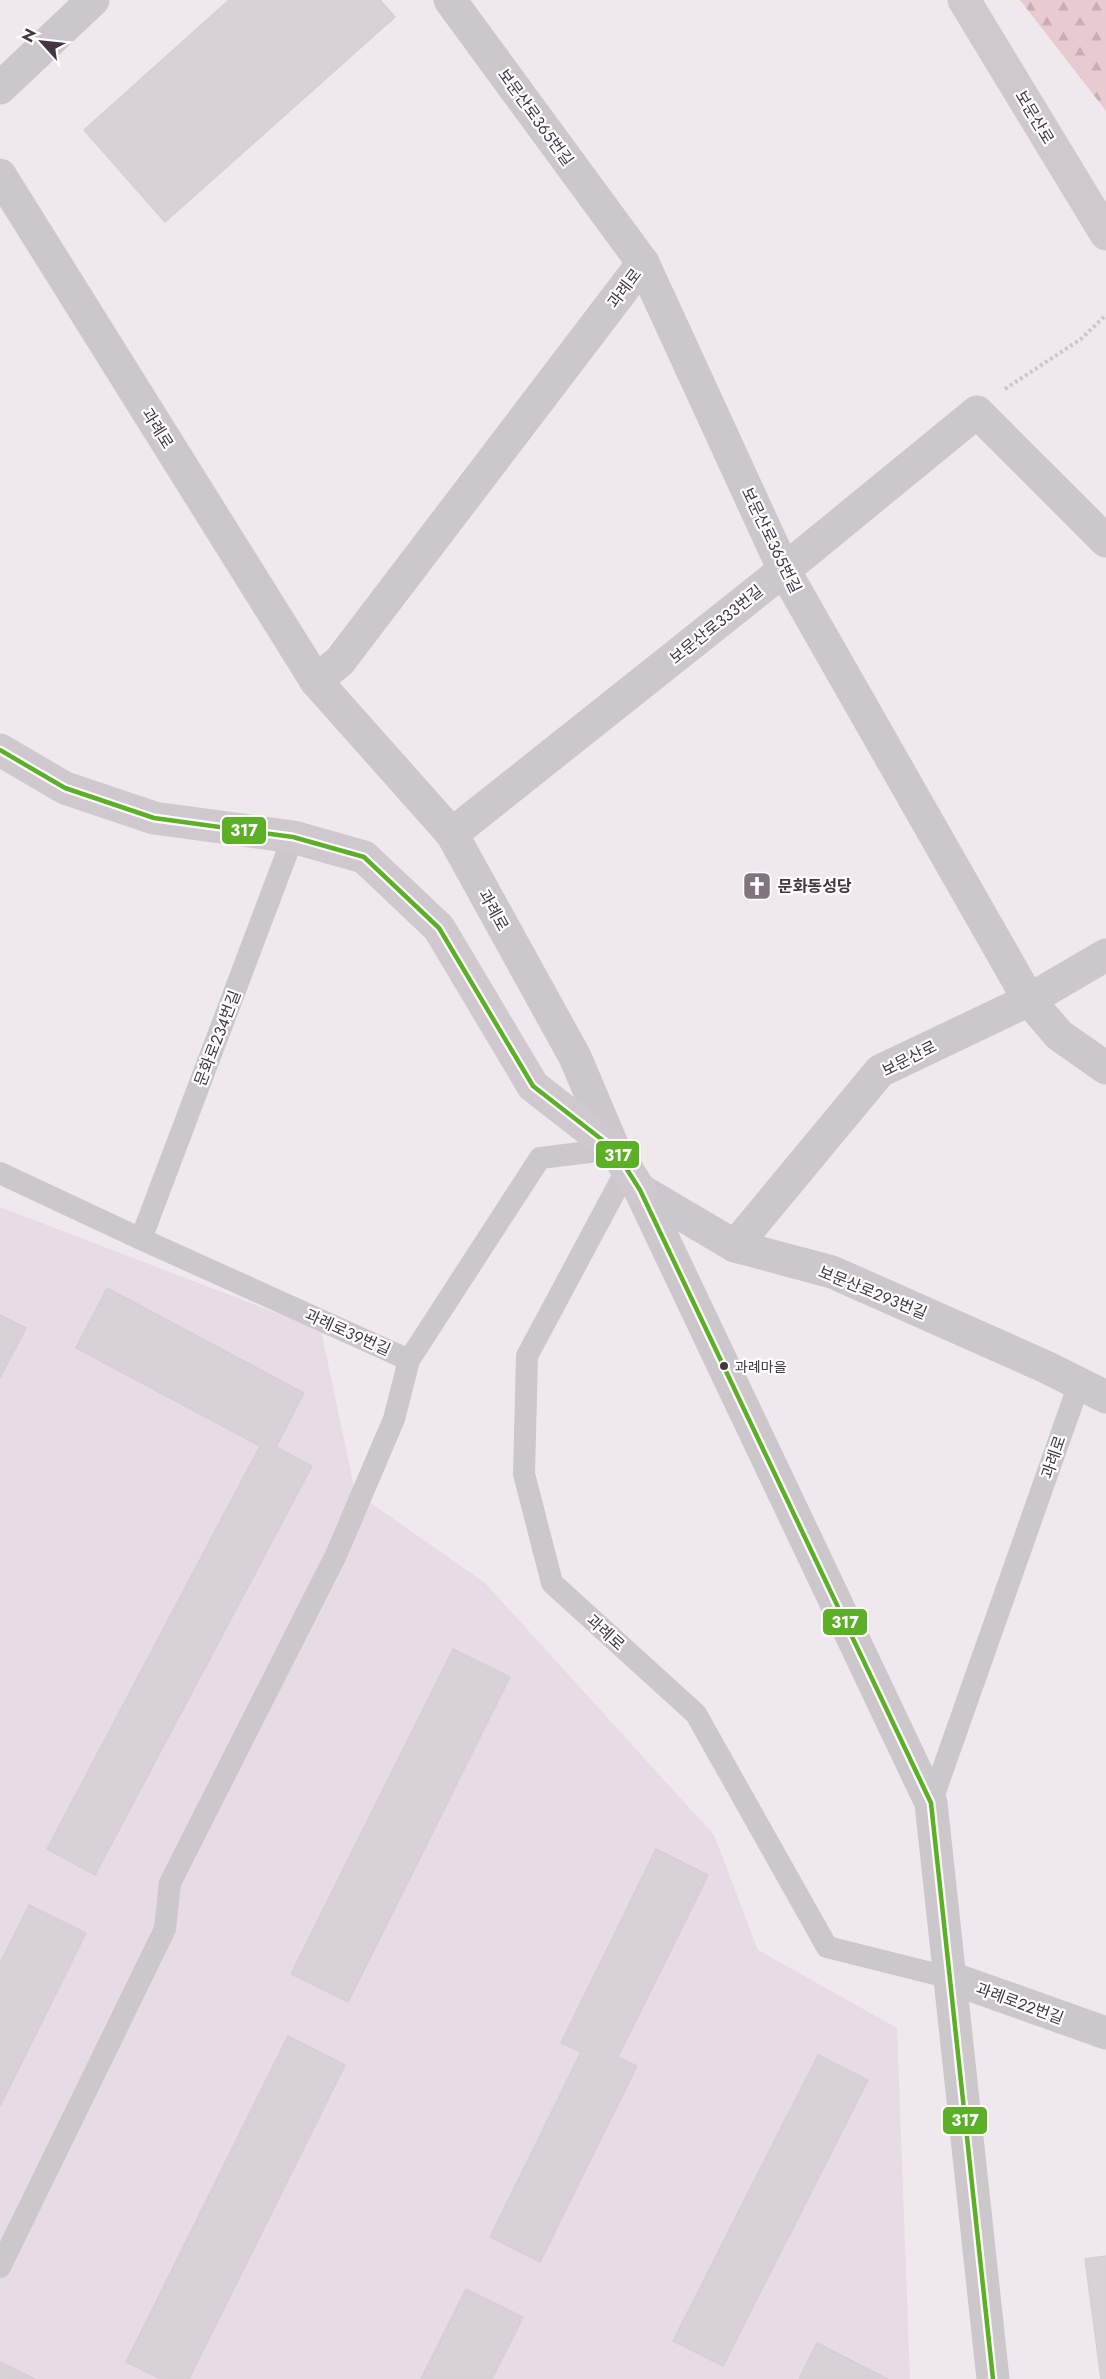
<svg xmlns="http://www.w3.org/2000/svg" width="1106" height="2379" font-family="Jost,'Noto Sans KR',sans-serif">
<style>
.residential{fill:#e7dbe5}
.forest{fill:url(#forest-firs)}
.building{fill:#d8d1d8;stroke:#d7cfd6;stroke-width:1.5}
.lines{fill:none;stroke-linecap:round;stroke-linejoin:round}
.path{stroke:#cdc7cc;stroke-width:4;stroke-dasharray:3 3;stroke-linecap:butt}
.lane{stroke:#ccc7cb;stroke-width:22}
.street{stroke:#ccc7cb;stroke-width:33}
.secondary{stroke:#d0c8cf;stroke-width:33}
.bus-1-casing{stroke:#fff;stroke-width:9}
.bus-1{stroke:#5bb025;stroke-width:4.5}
.bus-dot{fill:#443643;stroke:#fff;stroke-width:2}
.labels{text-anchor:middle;stroke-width:4.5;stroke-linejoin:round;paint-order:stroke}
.bus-label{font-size:14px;fill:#443643;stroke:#fff;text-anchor:start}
.street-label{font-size:16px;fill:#443643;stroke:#fff}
.poi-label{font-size:16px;font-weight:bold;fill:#443643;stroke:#fff;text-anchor:start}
.line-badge{stroke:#fff;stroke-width:2}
.badge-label{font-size:16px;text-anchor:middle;font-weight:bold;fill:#fff}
</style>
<defs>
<pattern id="forest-firs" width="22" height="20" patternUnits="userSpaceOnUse" patternTransform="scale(1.5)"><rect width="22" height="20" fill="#e8cbd0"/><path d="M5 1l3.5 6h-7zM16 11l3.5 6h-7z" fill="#c8afb4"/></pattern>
</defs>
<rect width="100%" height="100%" fill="#efe9ee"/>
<polygon class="residential" points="0,1207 321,1330 355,1492 485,1583 714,1835 758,1950 897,2028 910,2379 0,2379"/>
<polygon class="forest" points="1020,0 1106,0 1106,111"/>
<g class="building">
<polygon points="229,0 380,0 395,17 165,222 84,130"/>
<polygon points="107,1288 304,1393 276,1447 312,1466 95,1875 47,1849 260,1446 76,1348"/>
<polygon points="0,1315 26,1328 0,1378"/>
<polygon points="453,1649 510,1677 348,2002 291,1974"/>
<polygon points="656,1849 708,1875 618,2057 637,2066 540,2262 490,2237 581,2052 561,2043"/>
<polygon points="29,1905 86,1933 0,2106 0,1963"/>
<polygon points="288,2036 345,2065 189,2379 161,2379 126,2362"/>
<polygon points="818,2055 868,2080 723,2366 673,2341"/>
<polygon points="1106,2256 1106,2379 1101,2379 1085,2259"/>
<polygon points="466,2289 523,2317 492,2379 421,2379"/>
<polygon points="817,2343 888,2379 799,2379"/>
<polygon points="0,2362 35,2379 0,2379"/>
</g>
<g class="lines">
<polyline class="path" points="1005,389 1081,339 1106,315"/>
<g class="lane">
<polyline points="627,1169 527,1356 524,1474 552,1583 696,1714 827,1947 951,1978"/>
<polyline points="0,1173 141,1239 409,1360 540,1158 614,1149"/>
<polyline points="141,1239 293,837"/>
<polyline points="931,1803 1079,1384"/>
<polyline points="0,2267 165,1929 170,1883 336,1555 394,1419 409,1360"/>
</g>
<g class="street">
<polyline points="450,0 643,263 784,570 1029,1000 1059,1035 1106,1068"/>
<polyline points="0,88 93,0"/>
<polyline points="0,175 316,681 452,834 575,1057 614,1149"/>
<polyline points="316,681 340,661 643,263"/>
<polyline points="452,834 784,570 977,412 1106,541"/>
<polyline points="640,1190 931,1803 993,2379"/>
<polyline points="640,1190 735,1246 832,1272 1046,1367 1106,1397"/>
<polyline points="735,1246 880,1071 1029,1000 1106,955"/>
<polyline points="951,1978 1106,2033"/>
</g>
<g class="secondary">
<polyline points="964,0 1106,234"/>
<polyline points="0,750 65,788 154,818 293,837 364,857 439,928 533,1086 614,1149 640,1190"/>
</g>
<g class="bus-1-casing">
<polyline id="bus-1" points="0,750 65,788 154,818 293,837 364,857 439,928 533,1086 614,1149 640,1190 931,1803 993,2379"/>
</g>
<use href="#bus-1" class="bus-1"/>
</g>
<defs>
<g id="church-square" transform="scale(1.5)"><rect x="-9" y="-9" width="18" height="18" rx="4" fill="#80757f" stroke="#fff"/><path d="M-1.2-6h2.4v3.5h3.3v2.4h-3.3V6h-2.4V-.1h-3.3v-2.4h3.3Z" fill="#fff"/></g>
</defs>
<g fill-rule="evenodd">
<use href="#church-square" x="757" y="886"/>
</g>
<circle class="bus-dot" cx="724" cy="1366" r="5"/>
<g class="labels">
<g class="bus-label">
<text x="735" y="1372">과례마을</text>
</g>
<g class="street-label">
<text transform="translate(536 117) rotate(54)" y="6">보문산로365번길</text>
<text transform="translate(1035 117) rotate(59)" y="6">보문산로</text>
<text transform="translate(624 288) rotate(-53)" y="6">과례로</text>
<text transform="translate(158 428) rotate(58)" y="6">과례로</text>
<text transform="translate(772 540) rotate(64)" y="6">보문산로365번길</text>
<text transform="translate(716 624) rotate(-39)" y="6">보문산로333번길</text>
<text transform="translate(494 910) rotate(61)" y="6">과례로</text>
<text transform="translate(217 1038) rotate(-69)" y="6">문화로234번길</text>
<text transform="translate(909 1058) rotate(-27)" y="6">보문산로</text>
<text transform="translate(873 1292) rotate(22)" y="6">보문산로293번길</text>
<text transform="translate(348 1332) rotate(24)" y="6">과례로39번길</text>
<text transform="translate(1053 1457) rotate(-71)" y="6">과례로</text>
<text transform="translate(606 1632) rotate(42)" y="6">과례로</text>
<text transform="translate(1020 2003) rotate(20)" y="6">과례로22번길</text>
</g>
<g class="poi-label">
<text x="778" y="892">문화동성당</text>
</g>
</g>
<g class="line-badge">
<rect x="221" y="816" width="46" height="29" rx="6" fill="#5bb025"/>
<rect x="595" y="1140" width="45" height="29" rx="6" fill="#5bb025"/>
<rect x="822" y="1608" width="46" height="28" rx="6" fill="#5bb025"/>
<rect x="942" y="2106" width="46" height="29" rx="6" fill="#5bb025"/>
</g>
<g class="badge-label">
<text x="244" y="836">317</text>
<text x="618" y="1161">317</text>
<text x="845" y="1628">317</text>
<text x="965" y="2126">317</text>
</g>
<g transform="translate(42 42) rotate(297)" stroke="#ffffff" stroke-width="4.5" paint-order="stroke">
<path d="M0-4.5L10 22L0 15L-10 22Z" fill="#443643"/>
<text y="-9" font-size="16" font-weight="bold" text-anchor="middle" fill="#443643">N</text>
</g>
</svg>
